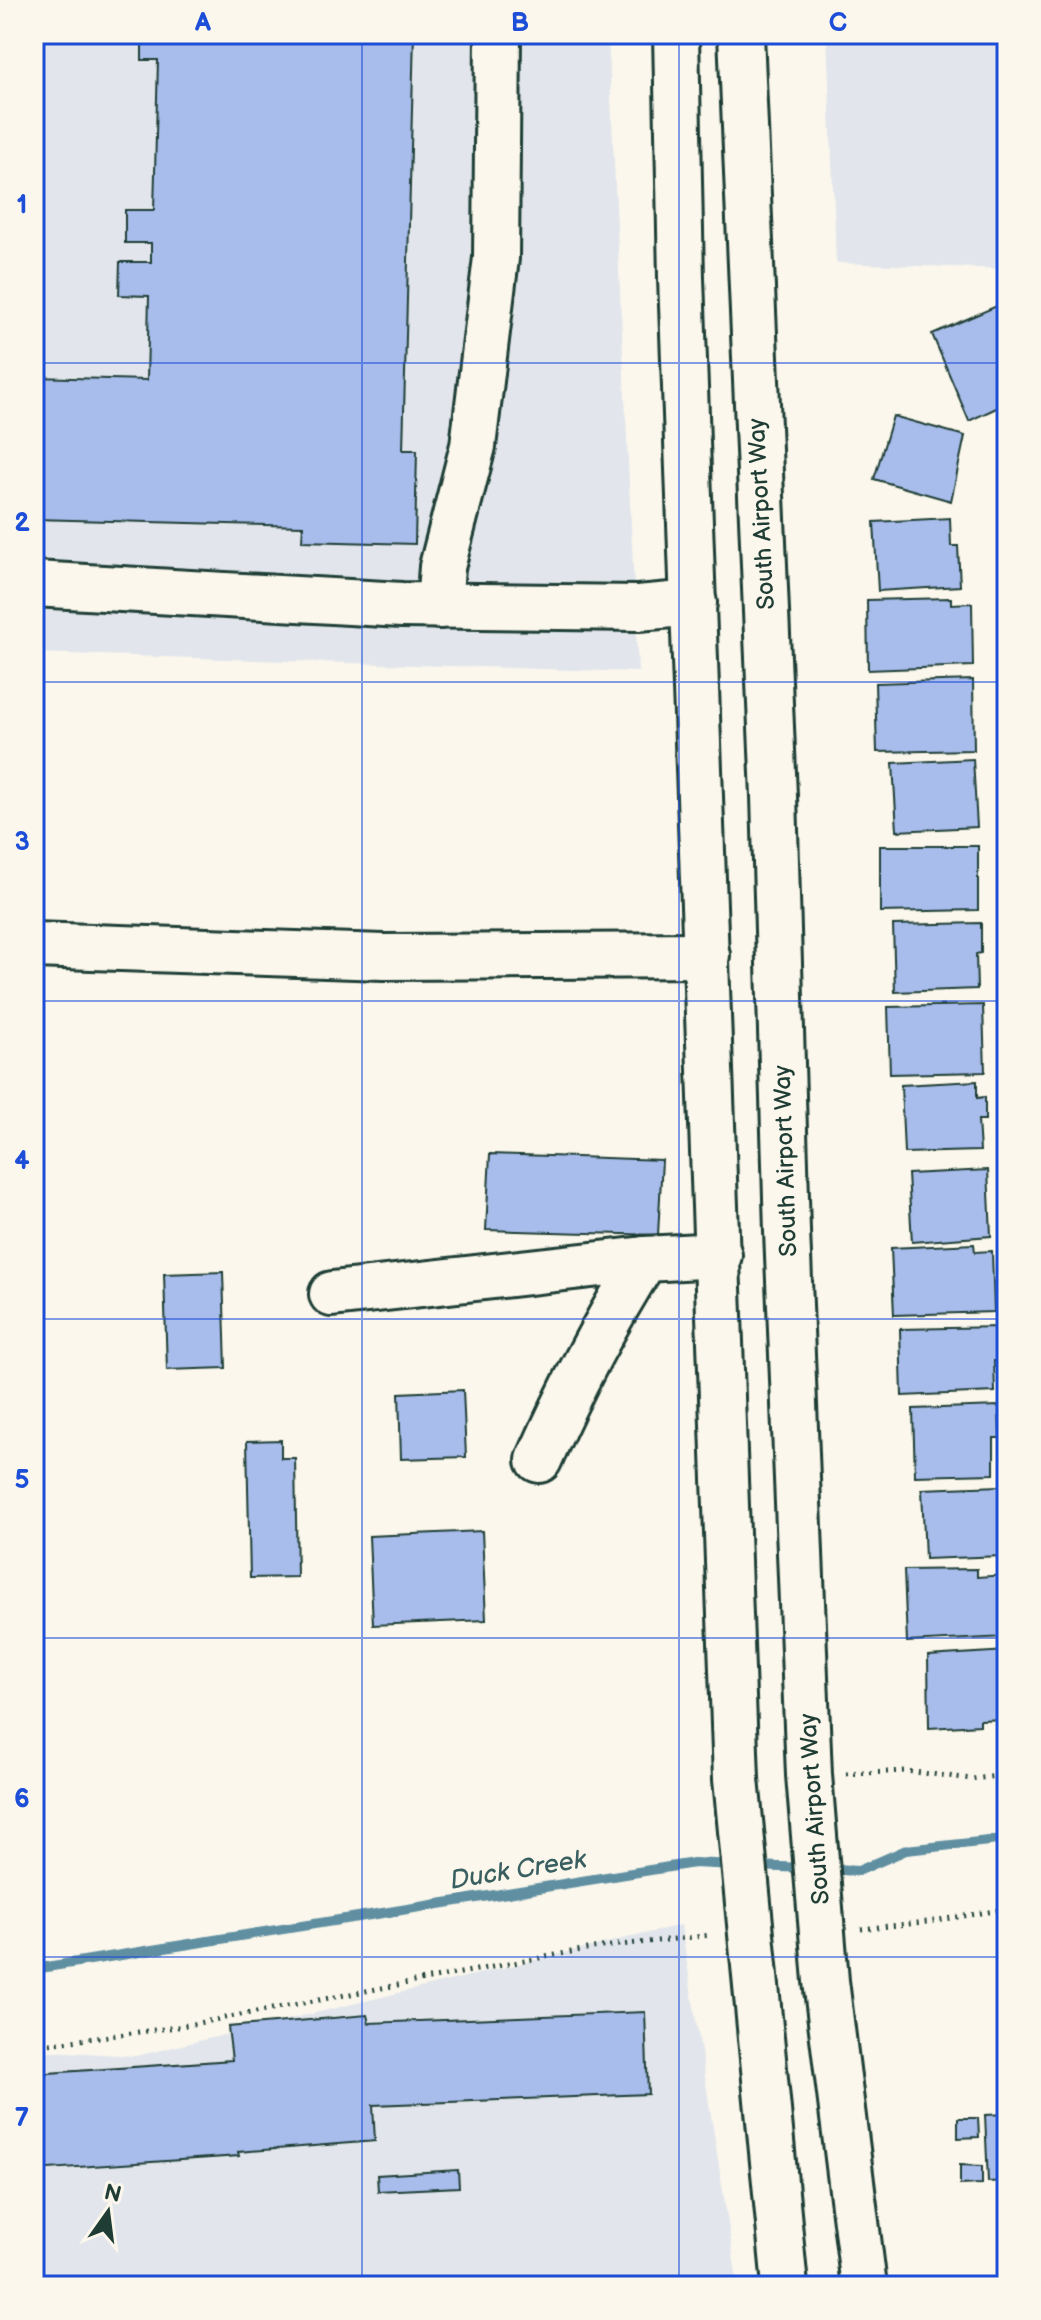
<svg xmlns="http://www.w3.org/2000/svg" width="1041" height="2320" font-family="'Balsamiq Sans',sans-serif">
<style>
.built{fill:#e2e6ec}
.lines{fill:none;stroke-linecap:round;stroke-linejoin:round}
.stream{stroke:#5f8fa1;stroke-width:10}
.building{fill:#a9bdec;stroke:#1f3d34;stroke-width:2}
.minor-casing{stroke:#1f3d34;stroke-width:50}
.major-casing{stroke:#1f3d34;stroke-width:50}
.path{stroke:#1f3d34;stroke-width:5;stroke-dasharray:2 6;stroke-linecap:butt}
.minor{stroke:#fbf7ec;stroke-width:44}
.major{stroke:#fbf7ec;stroke-width:44}
.grid{fill:none;stroke:#1d4ed8;stroke-width:2;stroke-opacity:0.55}
.labels{text-anchor:middle;stroke-width:8;stroke-linejoin:round;paint-order:stroke}
.street-label{font-size:24px;fill:#1f3d34;stroke:#fbf7ec}
.water-label{font-size:26px;font-style:italic;fill:#3a5f61;stroke:#fbf7ec}
.neatline{fill:none;stroke:#1d4ed8;stroke-width:3}
.grid-label{font-size:26px;text-anchor:middle;font-weight:bold;fill:#1d4ed8}
</style>
<rect width="100%" height="100%" fill="#fbf7ec"/>
<filter id="ink" filterUnits="userSpaceOnUse"><feTurbulence type="fractalNoise" baseFrequency=".0125" numOctaves="2"/><feDisplacementMap in="SourceGraphic" scale="16" xChannelSelector="R" yChannelSelector="G"/><feConvolveMatrix kernelMatrix="1 2 1 2 8 2 1 2 1" color-interpolation-filters="sRGB"/></filter>
<g filter="url(#ink)">
<g class="built">
<polygon points="34,34 608,34 638,672 34,653"/>
<polygon points="827,34 1007,34 1007,269 836,263"/>
<polygon points="681,1925 738,2286 34,2286 34,2050 136,2056"/>
</g>
<g class="lines">
<g class="stream">
<polyline points="754,1866 806,1868"/>
<polyline points="826,1869 858,1871 906,1850 1007,1839"/>
<polyline points="34,1969 694,1863 734,1865"/>
</g>
</g>
<g class="building">
<polygon points="142,34 414,34 403,450 417,450 415,544 302,541 303,526 34,519 34,377 147,380 149,296 119,295 120,262 151,262 151,243 125,243 125,210 154,210 158,60 142,60"/>
<polygon points="999,305 1007,325 1007,403 969,421 932,334"/>
<polygon points="893,416 965,436 951,501 874,479"/>
<polygon points="950,518 951,546 958,546 960,586 878,591 874,522"/>
<polygon points="951,598 951,604 972,603 973,666 868,670 867,600"/>
<polygon points="973,680 974,750 877,752 875,683"/>
<polygon points="973,759 977,827 897,831 893,763"/>
<polygon points="880,846 978,846 978,910 880,912"/>
<polygon points="981,923 981,953 976,954 977,989 895,992 893,925"/>
<polygon points="983,1005 985,1072 890,1074 888,1007"/>
<polygon points="977,1081 977,1098 985,1097 985,1120 978,1120 980,1151 904,1153 901,1085"/>
<polygon points="490,1154 662,1160 658,1235 486,1230"/>
<polygon points="988,1170 991,1236 912,1242 908,1174"/>
<polygon points="974,1244 975,1252 992,1251 994,1312 894,1315 891,1248"/>
<polygon points="223,1272 226,1368 167,1370 164,1274"/>
<polygon points="999,1327 1000,1361 994,1361 995,1392 902,1396 900,1329"/>
<polygon points="463,1390 466,1457 401,1459 399,1393"/>
<polygon points="999,1406 1000,1438 994,1438 994,1474 915,1476 913,1409"/>
<polygon points="281,1440 281,1458 295,1458 297,1577 250,1578 247,1441"/>
<polygon points="1000,1486 1003,1556 925,1559 922,1489"/>
<polygon points="482,1531 486,1620 373,1625 369,1536"/>
<polygon points="977,1569 977,1577 1006,1575 1007,1637 907,1642 904,1570"/>
<polygon points="1007,1651 1007,1719 980,1720 980,1725 929,1728 928,1656"/>
<polygon points="645,2012 648,2094 373,2105 375,2141 238,2152 239,2156 34,2170 34,2074 232,2060 228,2027 367,2015 369,2023"/>
<polygon points="1007,2114 1007,2181 988,2182 985,2115"/>
<polygon points="958,2118 978,2118 979,2137 958,2138"/>
<polygon points="960,2165 982,2166 982,2184 960,2185"/>
<polygon points="458,2170 459,2187 378,2191 377,2175"/>
</g>
<g class="lines">
<g class="minor-casing">
<g id="minor">
<polyline points="34,584 402,605 638,608 694,603"/>
<polyline points="439,606 442,567 473,446 496,258 498,34"/>
<polyline points="34,945 384,957 707,955"/>
<polyline points="332,1294 645,1259 719,1255"/>
<path d="M539,1460C570,1390 604,1324 645,1259"/>
</g>
</g>
<g class="major-casing">
<g id="major">
<polyline points="676,34 681,278 736,1779 785,2286"/>
<polyline points="741,34 774,796 787,1231 809,1775 826,1981 864,2286"/>
</g>
</g>
<g class="path">
<polyline points="846,1774 906,1771 972,1779 1007,1775"/>
<polyline points="861,1929 927,1922 1007,1909"/>
<polyline points="34,2046 177,2027 592,1948 712,1935"/>
</g>
<use href="#minor" class="minor"/>
<use href="#major" class="major"/>
</g>
</g>
<path class="grid" d="M362,34V2286M679,34V2286M34,363H1007M34,682H1007M34,1001H1007M34,1319H1007M34,1638H1007M34,1957H1007"/>
<g class="labels">
<g class="street-label">
<text transform="translate(761 514) rotate(-93)" y="8">South Airport Way</text>
<text transform="translate(785 1161) rotate(-92)" y="8">South Airport Way</text>
<text transform="translate(814 1809) rotate(-94)" y="8">South Airport Way</text>
</g>
<g class="water-label">
<text transform="translate(518 1869) rotate(-9)" y="9">Duck Creek</text>
</g>
</g>
<rect width="1041" height="2320" fill="none" stroke="#fbf7ec" stroke-width="88"/>
<g transform="translate(108 2212) rotate(14)" stroke="#fbf7ec" stroke-width="6" paint-order="stroke">
<path d="M0-6L14 30L0 20L-14 30Z" fill="#1f3d34"/>
<text y="-12" font-size="22" font-weight="bold" text-anchor="middle" fill="#1f3d34">N</text>
</g>
<rect x="44" y="44" width="953" height="2232" class="neatline"/>
<g class="grid-label">
<text x="203" y="31">A</text>
<text x="520" y="31">B</text>
<text x="838" y="31">C</text>
<text x="22" y="213">1</text>
<text x="22" y="531">2</text>
<text x="22" y="850">3</text>
<text x="22" y="1169">4</text>
<text x="22" y="1488">5</text>
<text x="22" y="1807">6</text>
<text x="22" y="2126">7</text>
</g>
</svg>
